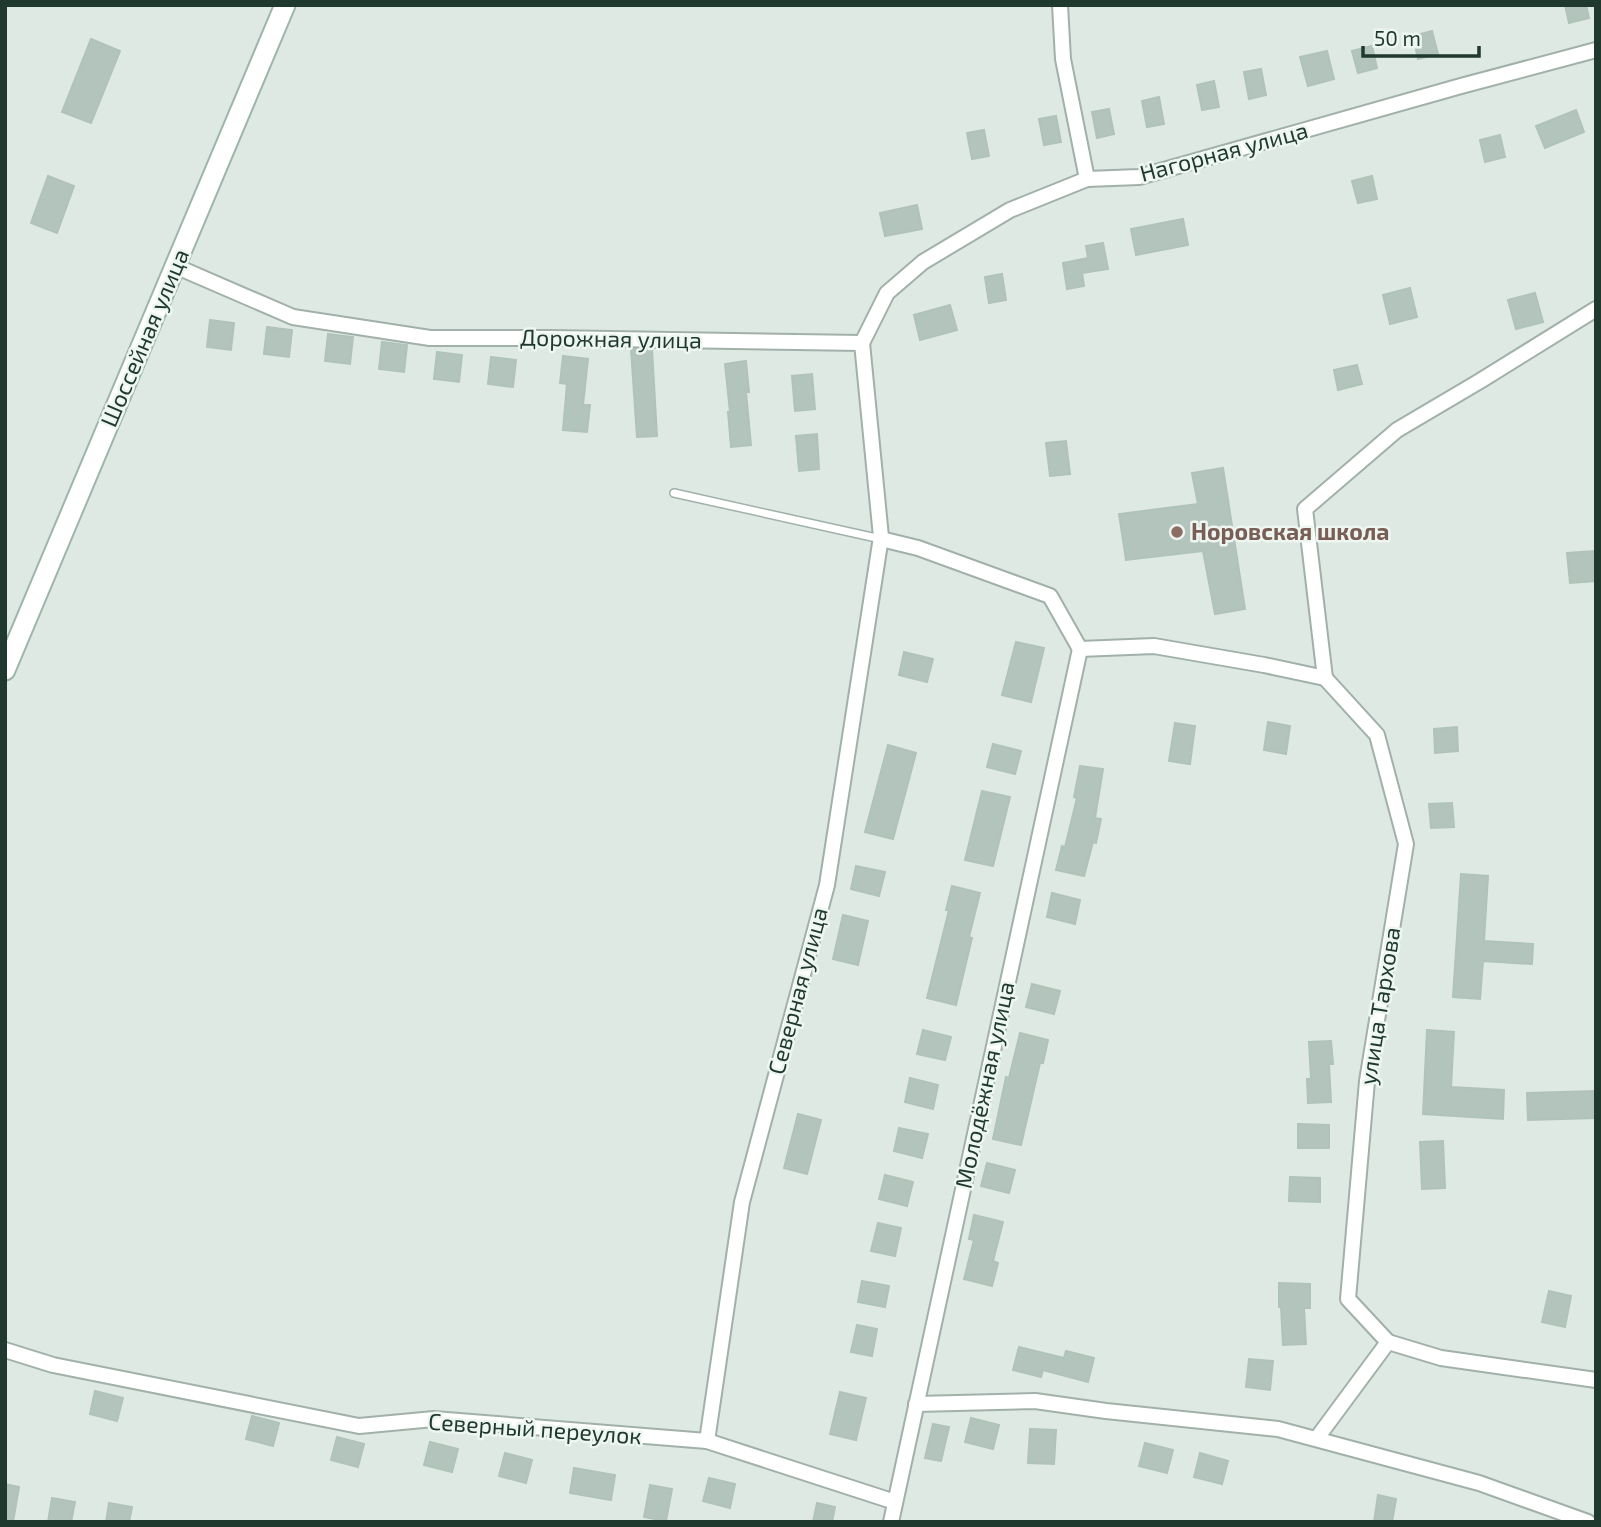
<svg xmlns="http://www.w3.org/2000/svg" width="1601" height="1527" font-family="'Exo 2',sans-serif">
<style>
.building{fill:#b3c4bc;stroke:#b0c3b9;stroke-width:2}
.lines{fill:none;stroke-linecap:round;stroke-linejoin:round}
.service-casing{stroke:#a1b1a9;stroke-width:10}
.minor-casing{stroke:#a1b1a9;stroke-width:18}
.secondary-casing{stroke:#9db5aa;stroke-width:23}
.service{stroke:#fff;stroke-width:7}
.minor{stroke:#fff;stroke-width:14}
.secondary{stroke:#fff;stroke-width:19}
.education-dot{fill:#8d6e63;stroke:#eef6f1;stroke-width:2.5}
.labels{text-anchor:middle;stroke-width:5;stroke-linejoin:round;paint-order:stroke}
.street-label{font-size:23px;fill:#1f392f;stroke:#eef6f1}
.education-label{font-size:23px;font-weight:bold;fill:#785e54;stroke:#eef6f1;text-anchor:start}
</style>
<rect width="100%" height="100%" fill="#dee9e3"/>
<g class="building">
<polygon points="1565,5 1586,5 1589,18 1569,23"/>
<polygon points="1432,31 1438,54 1418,59 1413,36"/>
<polygon points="91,39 120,51 91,123 62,112"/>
<polygon points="1372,46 1377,68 1358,73 1352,51"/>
<polygon points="1327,51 1334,79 1308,86 1300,57"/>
<polygon points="1261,69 1266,95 1249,99 1244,72"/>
<polygon points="1214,81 1219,107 1202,110 1197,85"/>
<polygon points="1159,97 1164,124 1147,127 1142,101"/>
<polygon points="1109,109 1114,134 1097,138 1092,112"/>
<polygon points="1576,110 1584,132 1545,148 1536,126"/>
<polygon points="1056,116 1061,142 1044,145 1039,119"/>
<polygon points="984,130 989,156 972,159 967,133"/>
<polygon points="1500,135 1505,157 1485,162 1480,140"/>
<polygon points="48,176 74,186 57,233 31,223"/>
<polygon points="1372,176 1377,199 1358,203 1352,181"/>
<polygon points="917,205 922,229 885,236 880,213"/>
<polygon points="1183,219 1188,245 1136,255 1131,229"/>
<polygon points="1103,243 1108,269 1082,273 1084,286 1067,289 1063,263 1088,258 1086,246"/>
<polygon points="1002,274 1006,300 989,303 985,277"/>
<polygon points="1410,288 1417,317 1390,324 1383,295"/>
<polygon points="1535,293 1543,322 1516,329 1508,300"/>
<polygon points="950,305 957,330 920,340 914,315"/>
<polygon points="210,320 234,323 231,350 207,347"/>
<polygon points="267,327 292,330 289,357 264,354"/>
<polygon points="328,334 353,337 350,364 325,361"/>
<polygon points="382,342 407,345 404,372 379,369"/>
<polygon points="631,349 652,349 657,436 637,437"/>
<polygon points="437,352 462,355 459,382 434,379"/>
<polygon points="563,356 588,359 583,405 590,405 587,432 563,430 567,384 560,383"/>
<polygon points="491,357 516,360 513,387 488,384"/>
<polygon points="746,361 749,392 746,392 751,445 731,447 728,412 730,412 725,364"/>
<polygon points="1357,365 1362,384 1338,390 1334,370"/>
<polygon points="812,374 815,409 795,411 792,376"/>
<polygon points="817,434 819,469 799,471 796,436"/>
<polygon points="1066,441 1070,474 1050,476 1046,443"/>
<polygon points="1223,468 1245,609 1215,614 1203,551 1126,560 1119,514 1198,504 1192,473"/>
<polygon points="1595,551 1596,581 1570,583 1567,553"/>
<polygon points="1016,642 1044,648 1031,702 1002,695"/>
<polygon points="904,652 933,659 927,682 899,675"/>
<polygon points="1268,722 1290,726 1286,754 1264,750"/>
<polygon points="1175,723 1195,726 1190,764 1169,761"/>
<polygon points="1457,727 1458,751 1435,753 1434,729"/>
<polygon points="993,744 1021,751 1015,774 987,767"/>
<polygon points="888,745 916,753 893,839 865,832"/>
<polygon points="1080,766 1103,769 1095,818 1101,819 1096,843 1093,842 1084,876 1056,870 1062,846 1065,847 1077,798 1074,797"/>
<polygon points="982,791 1010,797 993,866 965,860"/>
<polygon points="1452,803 1454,827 1431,828 1429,804"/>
<polygon points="856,866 885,872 879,896 851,889"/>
<polygon points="1461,874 1488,876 1484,941 1533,944 1532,964 1483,961 1480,999 1453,997"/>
<polygon points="952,886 980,893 969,937 972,938 956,1005 927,998 949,910 946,910"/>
<polygon points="1052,893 1080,900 1075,924 1047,917"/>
<polygon points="843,915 868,921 858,965 833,959"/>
<polygon points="1032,984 1060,991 1054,1014 1026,1007"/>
<polygon points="923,1030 951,1037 945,1060 917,1054"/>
<polygon points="1427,1030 1454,1032 1451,1087 1504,1090 1503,1119 1423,1114"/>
<polygon points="1020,1033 1048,1040 1043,1063 1040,1063 1021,1145 993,1139 1006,1077 1009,1078"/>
<polygon points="1331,1041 1333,1064 1329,1064 1331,1102 1308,1103 1307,1079 1311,1079 1309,1042"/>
<polygon points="910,1078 938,1085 933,1109 905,1102"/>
<polygon points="1596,1091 1596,1118 1528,1120 1527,1093"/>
<polygon points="798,1114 821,1120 807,1174 784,1168"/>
<polygon points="1298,1124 1329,1125 1329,1148 1298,1148"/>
<polygon points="899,1128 928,1134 922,1158 894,1151"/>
<polygon points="1443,1141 1445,1188 1422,1189 1420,1142"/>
<polygon points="987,1163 1015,1170 1009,1193 981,1186"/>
<polygon points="885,1175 913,1182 907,1206 879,1199"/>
<polygon points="1290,1177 1320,1178 1320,1202 1289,1201"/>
<polygon points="974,1215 1003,1222 993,1261 998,1263 992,1286 964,1279 974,1240 969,1239"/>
<polygon points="878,1223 901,1228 895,1256 871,1251"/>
<polygon points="862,1281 889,1286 885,1307 858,1302"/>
<polygon points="1279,1283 1310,1284 1310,1308 1304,1308 1306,1344 1283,1345 1281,1307 1279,1307"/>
<polygon points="1549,1291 1571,1296 1565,1327 1542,1322"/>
<polygon points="857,1325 877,1329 872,1356 851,1352"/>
<polygon points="1019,1347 1064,1358 1066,1351 1094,1358 1088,1382 1043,1370 1041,1377 1013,1370"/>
<polygon points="1249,1359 1273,1361 1270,1390 1246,1387"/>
<polygon points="95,1391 123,1398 117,1421 90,1414"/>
<polygon points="840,1392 866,1398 856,1440 830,1434"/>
<polygon points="252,1416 279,1423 273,1446 246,1439"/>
<polygon points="971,1418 999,1425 993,1449 965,1442"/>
<polygon points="933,1424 949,1427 941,1461 925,1458"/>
<polygon points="1030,1429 1056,1430 1054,1464 1028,1463"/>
<polygon points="337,1437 364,1444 358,1467 331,1460"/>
<polygon points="430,1442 458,1449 452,1472 424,1465"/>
<polygon points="1145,1443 1173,1450 1167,1473 1139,1466"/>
<polygon points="505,1453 532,1460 526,1483 499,1476"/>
<polygon points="1200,1453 1228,1461 1222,1484 1194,1477"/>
<polygon points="574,1468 615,1475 611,1500 570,1493"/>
<polygon points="709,1478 735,1484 730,1508 703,1501"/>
<polygon points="5,1484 19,1487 13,1522 5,1522"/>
<polygon points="650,1485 672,1489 666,1521 644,1517"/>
<polygon points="1378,1495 1396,1499 1392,1522 1374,1522"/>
<polygon points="52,1498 75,1502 71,1522 48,1522"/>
<polygon points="109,1503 132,1507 129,1522 106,1522"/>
<polygon points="817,1503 835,1507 832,1522 813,1522"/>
</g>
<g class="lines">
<g class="service-casing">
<polyline id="service" points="674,493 881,539"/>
</g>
<g class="minor-casing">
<g id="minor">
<polyline points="1060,5 1063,59 1087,179"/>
<polyline points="175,266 293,317 430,338 550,338 862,343 881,537 827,885 742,1202 707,1441"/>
<polyline points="862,343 887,293 923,262 1010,210 1087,179 1139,177 1461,86 1596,50"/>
<polyline points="881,539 918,548 1050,596 1080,649"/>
<polyline points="1080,649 1154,646 1264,665 1325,678"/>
<polyline points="1325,678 1377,735 1406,844 1367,1081 1348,1299 1388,1342"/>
<polyline points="1325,678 1305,509 1397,430 1480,381 1596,309"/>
<polyline points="5,1350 53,1365 359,1426 434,1419 707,1441 895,1502"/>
<polyline points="916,1404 1035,1401 1106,1411 1278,1429 1479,1483 1588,1522"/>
<polyline points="1317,1438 1388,1342 1441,1358 1596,1380"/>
<polyline points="891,1522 1080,649"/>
</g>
</g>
<g class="secondary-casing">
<polyline id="secondary" points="5,670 285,5"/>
</g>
<use href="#service" class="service"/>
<use href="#minor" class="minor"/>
<use href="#secondary" class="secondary"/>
</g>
<circle class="education-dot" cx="1177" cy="532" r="7"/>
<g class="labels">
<g class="street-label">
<text transform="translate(1224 152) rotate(-15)" y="8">Нагорная улица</text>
<text transform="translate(145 338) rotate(-67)" y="8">Шоссейная улица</text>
<text transform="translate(611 339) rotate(1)" y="8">Дорожная улица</text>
<text transform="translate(798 991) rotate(-75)" y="8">Северная улица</text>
<text transform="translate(1380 1006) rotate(-81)" y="8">улица Тархова</text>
<text transform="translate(985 1085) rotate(-78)" y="8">Молодёжная улица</text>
<text transform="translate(535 1429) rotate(4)" y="8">Северный переулок</text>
</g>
<g class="education-label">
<text x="1191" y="540">Норовская школа</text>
</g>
</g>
<rect width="1601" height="1527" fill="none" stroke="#1f392f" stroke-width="14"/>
<path d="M1363 46v10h116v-10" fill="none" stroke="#1f392f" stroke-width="3.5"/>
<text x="1374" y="46" font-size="21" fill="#1f392f" stroke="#eef6f1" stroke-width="5" paint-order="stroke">50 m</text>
</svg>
